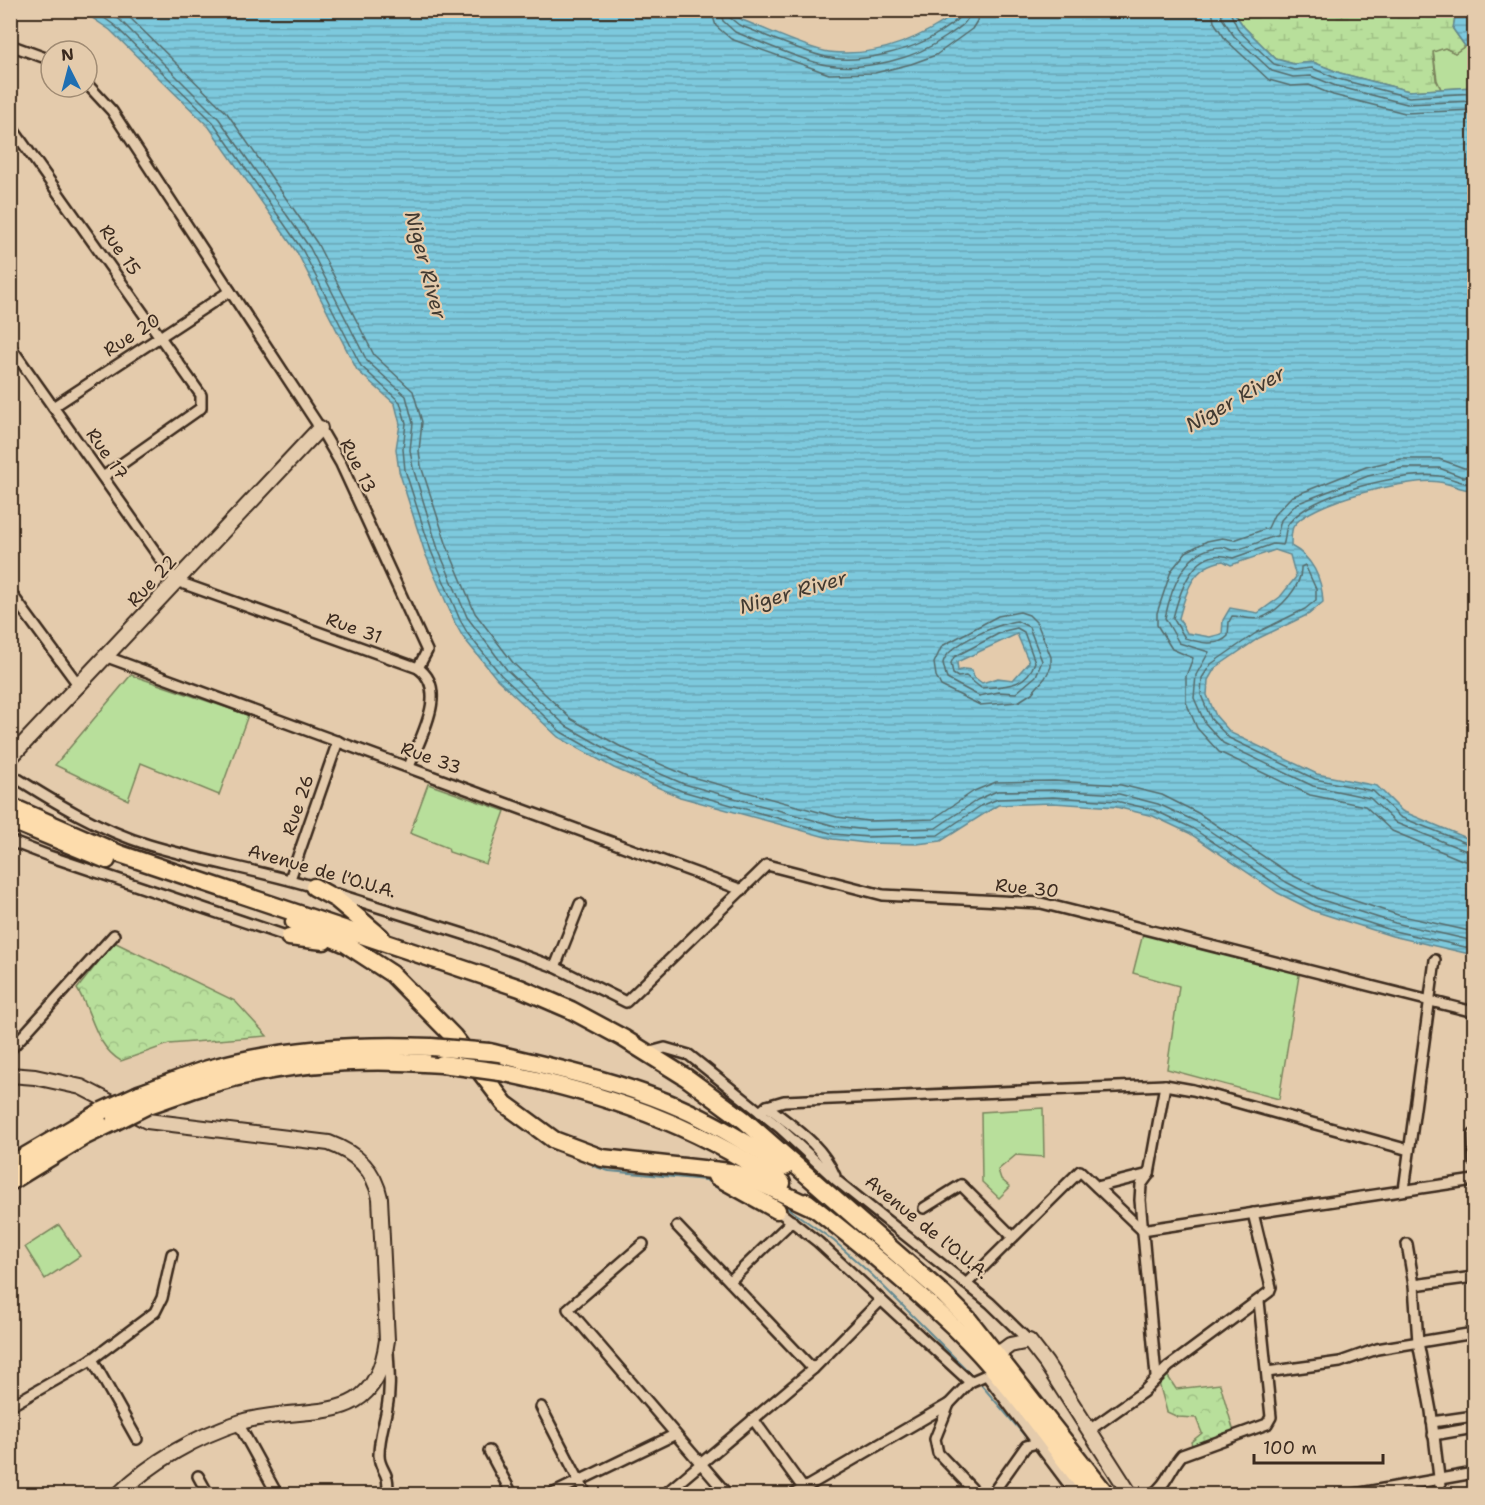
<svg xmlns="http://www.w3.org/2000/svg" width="1485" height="1505" font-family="'Shantell Sans',sans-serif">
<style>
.green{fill:#b8df9b;stroke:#7a845c;stroke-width:1.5}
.forest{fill:url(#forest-crowns);stroke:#7a845c;stroke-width:1.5}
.wetland{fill:url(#wetland-marsh);stroke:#7a845c;stroke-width:1.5}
.water{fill:url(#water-rules);stroke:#638991;stroke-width:1.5;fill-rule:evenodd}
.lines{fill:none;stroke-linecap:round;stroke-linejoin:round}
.shore{stroke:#556a6a;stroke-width:1.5}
.stream{stroke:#638991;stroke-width:2}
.street-casing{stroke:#3b2a1e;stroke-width:14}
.secondary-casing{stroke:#3b2a1e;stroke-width:18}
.highway-casing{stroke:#3b2a1e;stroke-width:21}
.street{stroke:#e4cbac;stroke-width:9}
.secondary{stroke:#e4cbac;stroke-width:14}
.highway{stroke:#fddcac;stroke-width:16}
.highway-bridge-casing{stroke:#3b2a1e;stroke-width:21;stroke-linecap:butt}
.highway-bridge{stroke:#fddcac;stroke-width:16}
.labels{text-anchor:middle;stroke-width:4.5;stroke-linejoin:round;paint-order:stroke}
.street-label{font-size:18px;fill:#3b2a1e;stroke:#e4cbac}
.water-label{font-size:20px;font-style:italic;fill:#423a31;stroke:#e4cbac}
</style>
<defs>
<pattern id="forest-crowns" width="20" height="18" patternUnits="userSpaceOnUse" patternTransform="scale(1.5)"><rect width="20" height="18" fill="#b8df9b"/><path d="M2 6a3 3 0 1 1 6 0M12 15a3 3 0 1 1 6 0" fill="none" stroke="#9fc085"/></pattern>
<pattern id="wetland-marsh" width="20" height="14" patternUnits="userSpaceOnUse" patternTransform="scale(1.5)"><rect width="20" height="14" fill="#b8df9b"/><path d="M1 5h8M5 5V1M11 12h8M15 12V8" fill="none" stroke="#9fc085"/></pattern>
<pattern id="water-rules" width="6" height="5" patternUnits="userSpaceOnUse" patternTransform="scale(1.5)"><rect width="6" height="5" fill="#7dc9dd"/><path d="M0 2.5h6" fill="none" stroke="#68a3b3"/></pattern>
</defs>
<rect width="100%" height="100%" fill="#e4cbac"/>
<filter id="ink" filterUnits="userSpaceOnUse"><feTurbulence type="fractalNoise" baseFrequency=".0167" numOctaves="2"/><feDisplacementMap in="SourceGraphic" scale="12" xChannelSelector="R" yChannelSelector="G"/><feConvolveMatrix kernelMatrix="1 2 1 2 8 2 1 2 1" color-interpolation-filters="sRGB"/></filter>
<g filter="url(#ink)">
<g class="green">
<polygon points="1465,46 1474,49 1474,87 1441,89 1437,80 1433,51 1445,48 1455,53"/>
<polygon points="131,675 248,715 219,795 141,763 128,800 55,765"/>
<polygon points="428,784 505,811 486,864 449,852 448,848 410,833"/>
<polygon points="1145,926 1301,963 1279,1099 1167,1069 1179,986 1133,973"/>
<polygon points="1043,1108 1044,1157 1016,1155 998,1170 1001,1179 1010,1187 999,1198 982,1182 981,1112"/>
<polygon points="59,1225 80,1256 45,1279 25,1247"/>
</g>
<g class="forest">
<path d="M114,942L235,1001L267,1036L169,1044L121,1061C94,1045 93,1013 77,989Z"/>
<polygon points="1167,1375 1176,1389 1220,1384 1234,1432 1193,1448 1191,1442 1202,1433 1196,1418 1178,1417 1167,1412 1159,1383"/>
</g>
<polygon class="wetland" points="1233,11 1470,11 1455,17 1453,29 1465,46 1455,53 1445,48 1433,52 1436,80 1441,89 1409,91 1340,73 1313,62 1294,64 1276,59 1244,27"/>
<g class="water">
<polygon points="1470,10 1474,11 1474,49 1465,46 1453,29 1455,17"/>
<path d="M82,11H731L742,20C764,28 808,49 829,52C878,58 922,38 960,11H1233L1244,27L1276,59L1294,64L1313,62L1340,73L1409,91L1474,87V490C1459,490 1453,484 1439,482C1411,477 1307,502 1293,527C1291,532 1291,540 1291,546C1312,557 1322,578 1323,602L1309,614L1259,638L1215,668L1208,680L1207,695L1216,716L1231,733L1317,774L1377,786L1402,811L1474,841V955L1392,936L1314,911L1278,893L1189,833L1153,816L1116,807L1053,803L998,805L941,841L917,844L866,843L833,839L680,797L614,768L558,737L497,679L463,637L455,623L425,553L399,471L396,449L400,424L395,404L357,370L298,254L209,127L110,30ZM1275,550L1290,555L1296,577L1280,597L1258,613L1230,608L1223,620L1222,634L1210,637L1187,633L1179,618C1186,592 1192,566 1223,561L1231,565ZM1017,634L1029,662L1013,680L998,678L982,683L974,677L972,670L964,669L958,671L957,662Z"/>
</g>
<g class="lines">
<g class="shore">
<polyline points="93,10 114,25 213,122 303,251 361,366 400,402 406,423 403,449 405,470 431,551 460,620 468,634 501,675 561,732 616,763 682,791 834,834 867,837 938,835 981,806 998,799 1053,797 1116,801 1154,810 1192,828 1282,888 1316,906 1394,931 1474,949"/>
<polyline points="106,10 120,20 219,119 310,248 367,361 406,396 413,423 410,450 413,468 438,549 467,617 507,670 566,726 619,756 684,784 835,826 867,830 936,828 977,800 997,791 1053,790 1119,794 1158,804 1195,821 1286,882 1319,899 1395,923 1474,941"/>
<polyline points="122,10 227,113 317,243 374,355 413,391 422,422 419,451 421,466 447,546 475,613 514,664 571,719 623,748 688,776 837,817 868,821 933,819 974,791 996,782 1054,781 1121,785 1162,795 1198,813 1290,874 1322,890 1398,915 1474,932"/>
<polyline points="711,10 716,26 731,39 829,74 875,73 911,64 936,55 972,29 977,21 979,10"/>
<path d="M720,10L723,21L735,32C758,41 805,62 827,65C866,71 915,59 946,37C956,30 969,24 970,10"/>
<path d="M728,10L729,17L739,25C768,36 797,50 826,57C856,65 915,50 940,32C948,26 961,20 962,10"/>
<polyline points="1212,10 1214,22 1226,40 1269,80 1291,86 1309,85 1333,95 1405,113 1474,110"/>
<polyline points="1221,10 1222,18 1234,36 1272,71 1293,77 1311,76 1336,86 1407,104 1474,101"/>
<polyline points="1229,10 1239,31 1274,64 1294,70 1312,68 1338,79 1409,97 1474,93"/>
<polyline points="1474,468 1464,468 1439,459 1401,459 1366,467 1291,497 1274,515 1268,528 1234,540 1222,538 1207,541 1186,552 1171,571 1157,613 1157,625 1172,649 1193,658 1186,676 1186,702 1197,728 1219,752 1310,795 1365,806 1392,831 1462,860 1474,863"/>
<path d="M1474,477H1463L1439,468H1403L1368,476L1296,504L1281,520L1277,536C1265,538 1242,551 1232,550C1229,550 1226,547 1223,547C1186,546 1171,588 1165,618L1179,643L1209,652L1196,675L1194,698L1205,723L1223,743L1313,786L1370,798L1396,823L1474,854"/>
<path d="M1474,484C1460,484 1452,477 1439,476C1404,471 1310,494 1289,523C1284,529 1286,539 1283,545L1273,544L1233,558C1195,544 1180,590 1173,618L1185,638C1198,642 1217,648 1228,636L1229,622L1232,616C1241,616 1252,621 1261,618C1280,610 1302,587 1301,567L1305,565L1316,589V600L1305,609L1256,633L1211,664L1202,678L1201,695L1211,719L1229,738L1315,779L1373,791L1400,817L1474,846"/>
<polygon points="1020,612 1029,615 1037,623 1051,657 1051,667 1045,678 1032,693 1018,702 980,705 941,686 936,676 934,663 942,646 998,616"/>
<path d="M1017,621L1029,627L1042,661L1036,676L1016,693L999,692L979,696L947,679L943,663C947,644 1000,623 1017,621Z"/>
<path d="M1017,628L1024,632L1035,662C1026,688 1004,686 981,688L966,676L958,677L953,674L951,663L954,657L1004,631Z"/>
</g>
<g class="stream">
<polyline points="593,1166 609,1171 706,1180 717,1188 726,1190"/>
<polyline points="778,1201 834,1241 872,1275 974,1377"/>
<polyline points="978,1381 1031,1443"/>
<polyline points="1034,1447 1046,1461"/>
</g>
<g class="street-casing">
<g id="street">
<polyline points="10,45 51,60"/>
<polyline points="87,84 112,111 320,428 341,464 427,651 418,668"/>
<polyline points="10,125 201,395 201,408 103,477"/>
<path d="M10,346L176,581L418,668C450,690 419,739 409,767"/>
<polyline points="53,407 230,291"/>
<polyline points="10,592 80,687"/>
<polyline points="107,657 742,890"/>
<path d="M10,774C54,802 100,830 149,845C205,862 263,871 318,888"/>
<polyline points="10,841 49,856 289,937"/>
<polyline points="290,879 338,741"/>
<polyline points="337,894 473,937 555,967 626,1002 767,865 883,895 1041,903 1474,1012"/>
<polyline points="555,967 580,904"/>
<polyline points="10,1050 114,935"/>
<polyline points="650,1052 665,1048 689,1055 780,1128 836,1180 990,1303 1029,1341"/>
<path d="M767,1106C794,1128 821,1143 835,1176"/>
<polyline points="760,1112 767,1106 784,1101 1165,1085 1193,1090 1409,1150"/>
<polyline points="1473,1135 1474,1161"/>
<polyline points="1149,1174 1141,1185 1140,1200 1156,1376"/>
<polyline points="1097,1187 1149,1174 1165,1085"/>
<polyline points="1404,1190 1435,960"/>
<polyline points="924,1208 961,1185 1013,1237"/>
<polyline points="777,1210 818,1242 970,1382"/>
<polyline points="677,1226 813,1369"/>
<polyline points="1142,1230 1474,1180"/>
<polyline points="643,1244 568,1309 727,1494"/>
<polyline points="1407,1244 1414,1285 1418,1342 1431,1411 1441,1494"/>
<polyline points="730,1281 792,1221"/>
<polyline points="966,1284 1080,1171 1142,1230"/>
<polyline points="1414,1285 1474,1277"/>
<polyline points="92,1359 137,1439"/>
<polyline points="1267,1372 1340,1362 1377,1349 1474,1333"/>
<polyline points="988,1377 1076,1494"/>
<polyline points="10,1406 91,1360 155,1312 162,1298 172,1254"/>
<polyline points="541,1407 586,1494"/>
<polyline points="753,1419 806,1492"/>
<polyline points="1432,1422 1474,1416"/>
<polyline points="238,1423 277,1494"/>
<polyline points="1088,1431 1143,1392 1168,1367 1269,1292 1271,1287 1253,1213"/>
<polyline points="1433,1435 1474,1428"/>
<polyline points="489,1451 512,1494"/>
<polyline points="198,1476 208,1494"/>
<path d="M387,1494C391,1471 379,1471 379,1455C379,1438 384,1424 387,1408C391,1389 389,1371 388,1352"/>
<polyline points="552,1494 674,1435"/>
<polyline points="665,1494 813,1369 881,1300"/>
<polyline points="794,1494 949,1404"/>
<polyline points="977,1494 938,1453 935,1439 949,1404 970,1382 986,1375 999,1380"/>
<polyline points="992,1494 1026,1446 1037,1443"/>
<path d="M1152,1494C1166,1486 1171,1467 1182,1455L1267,1424L1271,1417L1259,1301"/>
<polyline points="1355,1494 1474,1473"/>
</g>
</g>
<g class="secondary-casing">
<g id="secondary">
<polyline points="10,758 320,428"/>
<path d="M10,1075L35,1077L81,1087L147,1121L329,1143C356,1153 374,1169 380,1198L387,1340C375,1433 307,1402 241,1422C197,1436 151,1462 119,1494"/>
<polyline points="990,1360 1010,1345 1029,1341 1046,1363 1130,1494"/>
</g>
</g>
<g class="highway-casing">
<g id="highway">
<polyline points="10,806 120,854 520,988 571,1010 623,1038 687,1078 744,1120 943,1294 968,1319 1106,1494"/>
<polyline points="10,820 107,860"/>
<polyline points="314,887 336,899 381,937"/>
<polyline points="294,922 346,944 392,974 453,1036 505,1104 554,1140 602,1158 730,1172 749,1178 814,1208"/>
<polyline points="289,937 324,941"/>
<path d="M489,1052C564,1070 643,1086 711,1123C736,1136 761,1152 785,1167"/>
<path d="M500,1072C607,1094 691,1123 782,1183"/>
<path d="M139,1094C162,1086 185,1076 208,1069C279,1049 357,1044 431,1047"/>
<path d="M146,1106C167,1099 189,1090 211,1084C285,1062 365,1058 442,1064"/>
<polyline points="10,1165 102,1111"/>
<polyline points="716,1176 777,1210"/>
<polyline points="10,1182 85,1136 114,1122"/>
<path d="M807,1202C858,1242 908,1283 954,1327C1006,1377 1047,1438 1091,1494"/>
</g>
</g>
<use href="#street" class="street"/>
<use href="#secondary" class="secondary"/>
<use href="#highway" class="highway"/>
<g class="highway-bridge-casing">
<g id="highway-bridge">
<polyline points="431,1047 489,1052"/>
<polyline points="442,1064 500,1072"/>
<polyline points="102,1111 139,1094"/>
<polyline points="114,1122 146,1106"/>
</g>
</g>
<use href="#highway-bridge" class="highway-bridge"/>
</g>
</g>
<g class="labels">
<g class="street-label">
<text transform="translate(120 250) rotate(55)" y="6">Rue 15</text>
<text transform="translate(132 335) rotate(-33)" y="6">Rue 20</text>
<text transform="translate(107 454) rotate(55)" y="6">Rue 17</text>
<text transform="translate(358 466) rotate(63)" y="6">Rue 13</text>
<text transform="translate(152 581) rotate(-47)" y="6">Rue 22</text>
<text transform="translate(354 628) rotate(20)" y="6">Rue 31</text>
<text transform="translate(431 758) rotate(20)" y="6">Rue 33</text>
<text transform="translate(298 805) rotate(-71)" y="6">Rue 26</text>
<text transform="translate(322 871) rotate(16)" y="6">Avenue de l'O.U.A.</text>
<text transform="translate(1027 888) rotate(6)" y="6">Rue 30</text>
<text transform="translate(927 1227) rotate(39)" y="6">Avenue de l'O.U.A.</text>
</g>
<g class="water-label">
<text transform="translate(426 265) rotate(75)" y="7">Niger River</text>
<text transform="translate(1235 399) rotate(-30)" y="7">Niger River</text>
<text transform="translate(793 592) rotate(-16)" y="7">Niger River</text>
</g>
</g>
<rect width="1485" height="1505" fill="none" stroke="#e4cbac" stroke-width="36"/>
<rect x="18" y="18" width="1449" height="1469" fill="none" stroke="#3b2a1e" stroke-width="2" filter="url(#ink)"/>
<g transform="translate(69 69) rotate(354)"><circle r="28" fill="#e4cbac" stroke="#a08b73" stroke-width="1.5"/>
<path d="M0-4.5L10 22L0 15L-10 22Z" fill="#1f6fb2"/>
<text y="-9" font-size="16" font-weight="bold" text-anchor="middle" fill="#3b2a1e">N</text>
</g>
<path d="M1254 1454v9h129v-9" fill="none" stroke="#3b2a1e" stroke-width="3"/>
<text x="1263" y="1454" font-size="18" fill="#3b2a1e" stroke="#e4cbac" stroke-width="4.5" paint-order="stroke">100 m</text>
</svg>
